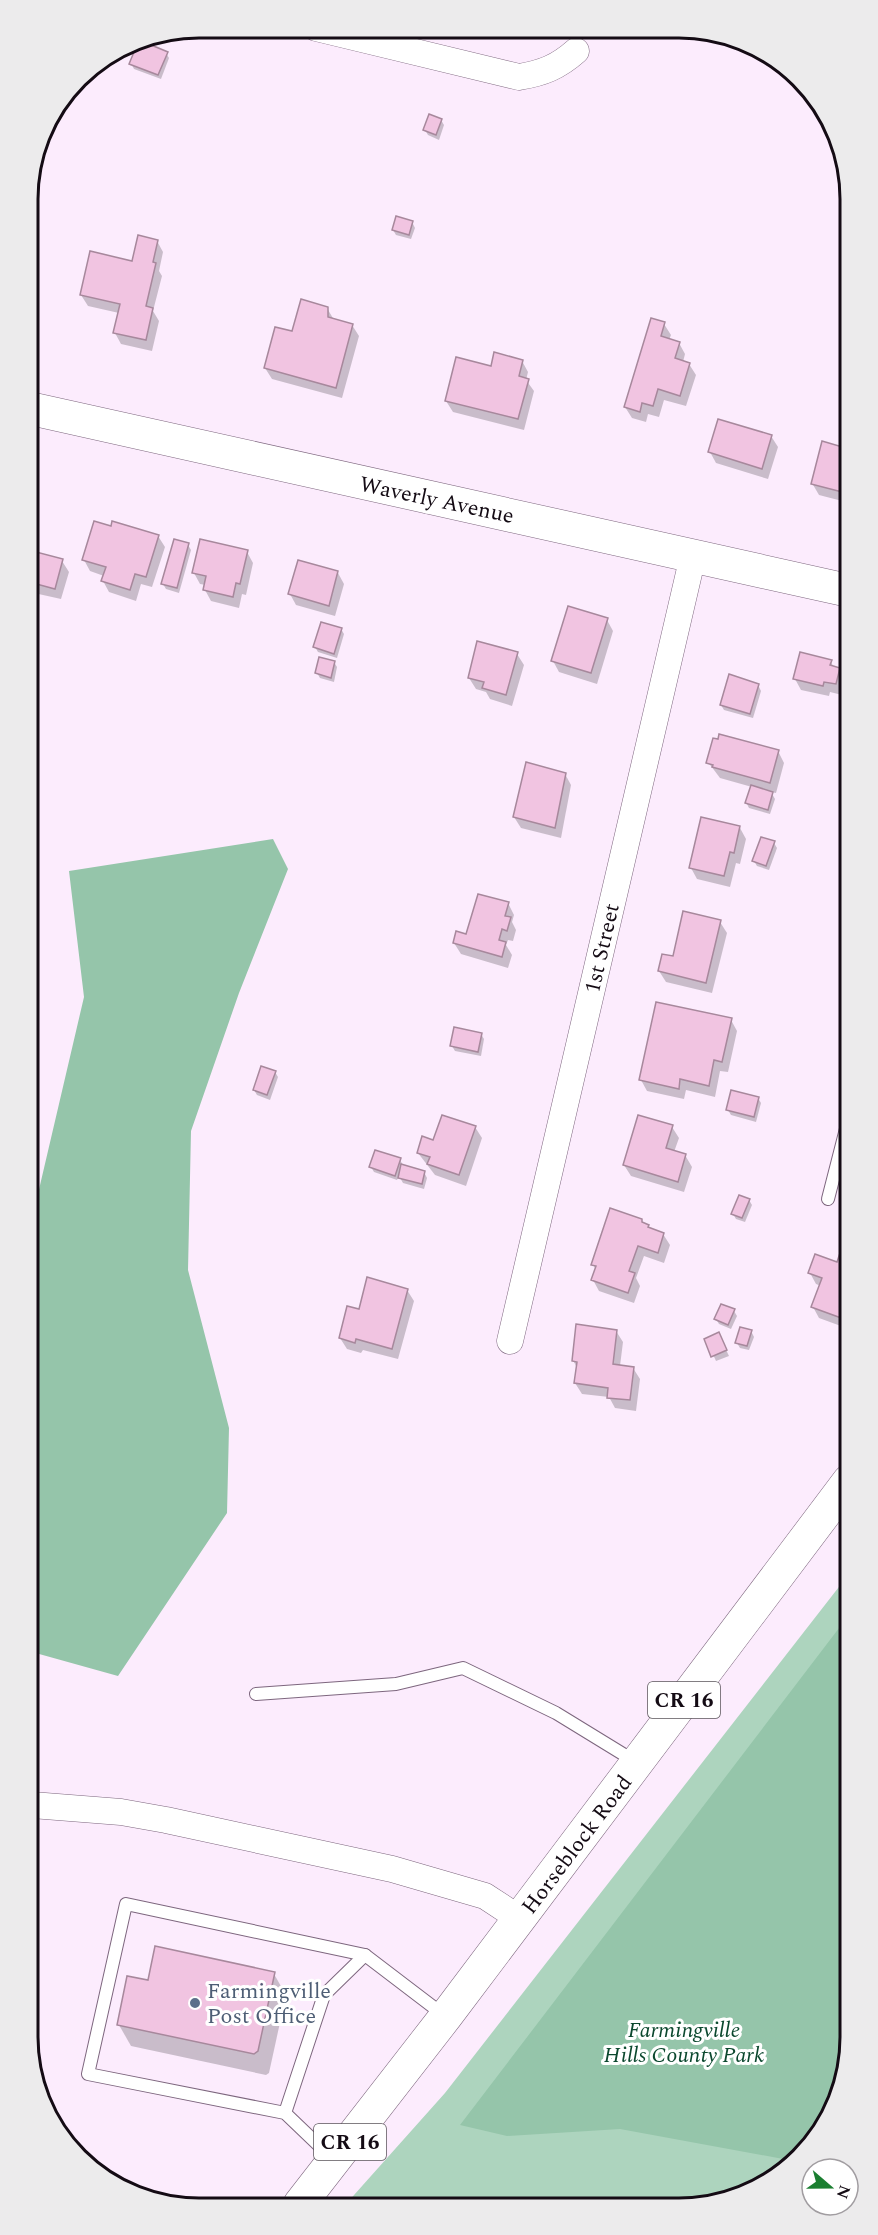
<svg xmlns="http://www.w3.org/2000/svg" width="878" height="2235" font-family="Spectral,serif">
<style>
.green{fill:#add4be}
.forest{fill:#95c5aa}
.shadow{fill:#0003}
.building{fill:#f1c4e1;stroke:#a7889c;stroke-width:1.5}
.lines{fill:none;stroke-linecap:round;stroke-linejoin:round}
.lane-casing{stroke:#7d667e;stroke-width:14}
.street-casing{stroke:#7d667e;stroke-width:27}
.secondary-casing{stroke:#7d667e;stroke-width:34}
.primary-casing{stroke:#7d667e;stroke-width:34}
.lane{stroke:#fff;stroke-width:12}
.street{stroke:#fff;stroke-width:26}
.secondary{stroke:#fff;stroke-width:33}
.primary{stroke:#fff;stroke-width:33}
.service-dot{fill:#5c6f8a;stroke:#fff;stroke-width:2}
.labels{text-anchor:middle;stroke-width:6;stroke-linejoin:round;paint-order:stroke}
.shield{fill:#fff;stroke:#5a545a;stroke-width:1.5}
.shield-label{font-size:21px;font-weight:bold;fill:#140b14}
.street-label{font-size:22px;fill:#140b14;stroke:#fff}
.service-label{font-size:22px;fill:#4e5e75;stroke:#fff;text-anchor:start}
.park-label{font-size:22px;font-style:italic;fill:#0b482e;stroke:#fff}
.rim{fill:none;stroke:#140b14;stroke-width:3}
</style>
<rect width="100%" height="100%" fill="#fcecfd"/>
<polygon class="green" points="849,1574 851,2048 815,2141 775,2179 724,2202 346,2204 445,2093"/>
<g class="forest">
<polygon points="273,839 288,869 239,993 191,1131 188,1270 229,1428 227,1513 118,1676 32,1652 30,1228 84,997 69,871"/>
<polygon points="849,1615 851,2048 815,2141 794,2161 620,2129 507,2136 460,2125"/>
</g>
<g class="shadow">
<polygon points="166,53 169,58 161,79 134,69 131,63"/>
<polygon points="441,120 444,125 439,140 428,135 425,130"/>
<polygon points="412,222 415,228 411,239 396,235 393,230"/>
<polygon points="157,241 163,252 159,271 162,276 153,311 159,321 152,351 121,344 115,333 119,313 88,306 81,295 134,262"/>
<polygon points="327,308 334,320 352,325 359,336 342,398 272,379 265,368 293,333"/>
<polygon points="664,324 671,335 669,340 679,343 685,354 683,362 689,364 696,375 686,406 664,400 659,417 648,414 646,422 632,418 625,407"/>
<polygon points="522,361 528,372 526,380 534,391 524,430 453,412 446,401 492,368"/>
<polygon points="771,436 778,447 768,479 716,463 710,452"/>
<polygon points="823,443 846,449 846,502 819,495 812,483"/>
<polygon points="158,536 165,547 152,587 141,584 136,601 109,592 103,581 104,576 90,571 84,560"/>
<polygon points="188,545 191,550 179,593 166,589 163,584"/>
<polygon points="28,546 36,548 40,555 62,561 69,572 61,599 34,593 33,597 29,596"/>
<polygon points="247,552 253,563 246,595 242,594 239,608 211,601 205,590 206,585 200,584 194,573"/>
<polygon points="338,573 344,584 335,616 296,605 290,594"/>
<polygon points="607,620 613,631 597,684 559,672 553,661"/>
<polygon points="341,629 344,634 337,658 318,652 315,647"/>
<polygon points="517,654 524,665 512,706 490,699 486,692 476,689 469,678"/>
<polygon points="334,662 337,667 334,682 320,678 317,673"/>
<polygon points="831,662 834,668 839,669 846,680 842,695 830,692 829,696 801,690 795,679"/>
<polygon points="758,685 761,691 753,718 724,710 721,705"/>
<polygon points="778,751 784,763 776,793 771,792 775,799 770,814 749,808 746,802 752,787 720,778 708,762"/>
<polygon points="565,774 571,785 561,838 521,828 514,817"/>
<polygon points="740,828 746,839 740,864 736,863 730,887 697,879 691,868"/>
<polygon points="774,843 777,848 769,870 757,866 754,861"/>
<polygon points="508,903 514,915 512,922 516,930 513,941 508,940 506,945 512,955 508,968 461,954 454,943"/>
<polygon points="720,922 727,933 712,993 666,982 659,971"/>
<polygon points="731,1020 737,1031 728,1072 720,1071 715,1097 686,1090 684,1099 647,1091 641,1080"/>
<polygon points="481,1034 484,1039 481,1056 455,1051 452,1046"/>
<polygon points="275,1072 278,1077 270,1100 257,1095 254,1090"/>
<polygon points="758,1098 761,1103 756,1122 731,1115 728,1110"/>
<polygon points="475,1127 482,1138 466,1186 435,1175 418,1153 434,1142"/>
<polygon points="672,1127 679,1138 674,1152 685,1155 692,1167 684,1192 631,1176 624,1165"/>
<polygon points="400,1160 403,1165 424,1172 427,1178 424,1189 403,1183 399,1176 397,1180 374,1172 371,1167"/>
<polygon points="749,1200 752,1205 745,1222 736,1219 733,1214"/>
<polygon points="641,1221 651,1230 663,1234 670,1245 664,1263 644,1256 636,1278 640,1286 634,1303 599,1291 593,1280 596,1270 593,1264"/>
<polygon points="844,1246 848,1247 849,1329 819,1318 813,1307 821,1286 816,1284 810,1273 837,1264"/>
<polygon points="407,1290 414,1301 398,1359 363,1350 361,1353 347,1349 340,1338 360,1311"/>
<polygon points="734,1311 737,1316 731,1329 719,1324 716,1319"/>
<polygon points="616,1331 623,1342 620,1366 633,1368 640,1379 636,1411 615,1408 609,1397 582,1394 575,1383 577,1368 573,1360"/>
<polygon points="751,1331 754,1337 749,1350 740,1348 737,1343"/>
<polygon points="706,1339 721,1339 729,1356 716,1361"/>
<polygon points="274,1974 286,1995 269,2073 266,2075 131,2046 119,2025 149,1982"/>
</g>
<g class="building">
<polygon points="139,40 168,52 158,75 129,64"/>
<polygon points="429,114 442,119 436,135 423,130"/>
<polygon points="396,216 413,221 409,235 392,230"/>
<polygon points="138,235 158,240 153,262 156,263 146,306 153,308 146,340 113,333 120,304 80,295 90,251 132,261"/>
<polygon points="301,299 328,307 328,317 353,324 336,388 264,368 275,327 292,331"/>
<polygon points="651,318 665,322 661,336 680,342 675,358 690,363 680,396 658,389 653,406 642,403 640,412 624,407"/>
<polygon points="494,352 523,360 519,376 529,379 518,419 445,401 456,357 491,366"/>
<polygon points="718,419 772,435 762,469 708,452"/>
<polygon points="822,441 846,448 846,493 811,484"/>
<polygon points="94,521 111,526 112,521 159,535 146,577 135,574 130,590 101,581 106,567 82,560"/>
<polygon points="174,539 189,543 177,588 161,584"/>
<polygon points="200,539 248,550 240,584 236,583 233,597 203,590 206,576 192,573"/>
<polygon points="28,544 37,547 36,552 63,559 55,589 29,582"/>
<polygon points="298,560 338,571 329,606 288,594"/>
<polygon points="568,606 608,618 591,673 551,661"/>
<polygon points="321,622 342,628 334,654 313,647"/>
<polygon points="477,641 518,652 506,695 482,688 484,682 468,678"/>
<polygon points="800,652 832,660 830,665 840,668 836,684 824,682 823,686 793,679"/>
<polygon points="319,657 335,661 331,678 315,673"/>
<polygon points="729,674 759,684 750,714 720,705"/>
<polygon points="719,734 779,750 770,783 712,767 713,765 706,763 713,738 718,739"/>
<polygon points="526,762 566,773 555,828 513,817"/>
<polygon points="751,785 773,792 768,810 745,803"/>
<polygon points="701,817 740,826 734,853 730,852 724,876 689,868"/>
<polygon points="761,837 775,841 766,866 752,861"/>
<polygon points="478,894 509,902 505,916 511,917 507,931 502,929 499,940 506,942 502,957 453,943 456,931 466,934"/>
<polygon points="683,911 721,920 706,983 658,971 662,954 673,956"/>
<polygon points="656,1002 732,1018 722,1062 714,1060 709,1086 680,1079 679,1089 639,1080"/>
<polygon points="454,1027 482,1033 478,1052 450,1046"/>
<polygon points="261,1066 276,1071 267,1095 253,1090"/>
<polygon points="731,1090 759,1097 754,1117 726,1110"/>
<polygon points="442,1115 476,1126 459,1175 427,1164 430,1157 417,1153 422,1136 433,1140"/>
<polygon points="638,1115 673,1125 666,1148 686,1154 678,1182 623,1165"/>
<polygon points="375,1150 401,1158 395,1176 369,1167"/>
<polygon points="401,1164 425,1171 422,1184 398,1178"/>
<polygon points="739,1195 750,1199 742,1218 731,1214"/>
<polygon points="610,1208 642,1219 642,1222 649,1225 648,1227 664,1233 658,1253 638,1246 629,1271 635,1273 628,1293 591,1280 596,1266 591,1265"/>
<polygon points="843,1244 848,1246 849,1307 844,1319 811,1307 822,1278 808,1273 815,1254 837,1262"/>
<polygon points="367,1277 408,1289 392,1349 356,1339 355,1343 339,1338 347,1306 359,1309"/>
<polygon points="721,1304 735,1309 728,1325 714,1319"/>
<polygon points="576,1324 617,1330 613,1364 634,1367 630,1400 607,1398 608,1388 574,1383 577,1362 572,1361"/>
<polygon points="740,1327 752,1330 747,1346 735,1343"/>
<polygon points="719,1332 727,1350 711,1357 704,1339"/>
<polygon points="155,1946 275,1972 258,2051 254,2054 117,2025 127,1976 148,1980"/>
</g>
<g class="lines">
<g class="lane-casing">
<g id="lane">
<polyline points="828,1199 848,1121"/>
<polyline points="256,1694 396,1684 463,1668 556,1713 636,1762"/>
<polyline points="285,2113 324,1995 365,1955"/>
<polyline points="333,2159 285,2113 88,2074 126,1904 365,1955 445,2016"/>
</g>
</g>
<g class="street-casing">
<g id="street">
<path d="M316,28L519,77C543,73 558,67 576,51"/>
<polyline points="510,1341 693,556"/>
<polyline points="32,1805 121,1812 166,1820 392,1869 485,1896 520,1919"/>
</g>
</g>
<g class="secondary-casing">
<polyline id="secondary" points="28,408 846,590"/>
</g>
<g class="primary-casing">
<polyline id="primary" points="300,2204 446,2016 849,1481"/>
</g>
<use href="#lane" class="lane"/>
<use href="#street" class="street"/>
<use href="#secondary" class="secondary"/>
<use href="#primary" class="primary"/>
</g>
<circle class="service-dot" cx="195" cy="2003" r="6"/>
<g class="labels">
<g class="shield">
<rect x="648" y="1682" width="72" height="36" rx="4.5"/>
<rect x="314" y="2124" width="72" height="36" rx="4.5"/>
</g>
<g class="shield-label">
<text x="684" y="1707">CR 16</text>
<text x="350" y="2149">CR 16</text>
</g>
<g class="street-label">
<text transform="translate(437 499) rotate(12)" y="8">Waverly Avenue</text>
<text transform="translate(601 948) rotate(-77)" y="8">1st Street</text>
<text transform="translate(576 1844) rotate(-53)" y="8">Horseblock Road</text>
</g>
<g class="service-label">
<text x="207" y="1998">Farmingville<tspan x="207" dy="25">Post Office</tspan></text>
</g>
<g class="park-label">
<text x="684" y="2037">Farmingville<tspan x="684" dy="25">Hills County Park</tspan></text>
</g>
</g>
<path d="M0 0H878V2235H0ZM199 38H679A161 161 0 0 1 840 199V2037A161 161 0 0 1 679 2198H199A161 161 0 0 1 38 2037V199A161 161 0 0 1 199 38Z" fill="#ecebec" fill-rule="evenodd"/>
<path class="rim" d="M199 38H679A161 161 0 0 1 840 199V2037A161 161 0 0 1 679 2198H199A161 161 0 0 1 38 2037V199A161 161 0 0 1 199 38Z"/>
<g transform="translate(830 2187) rotate(110)"><circle r="28" fill="#ffffff" stroke="#a19da1" stroke-width="1.5"/>
<path d="M0-4.5L10 22L0 15L-10 22Z" fill="#1a7e30"/>
<text y="-9" font-size="16" font-weight="bold" text-anchor="middle" fill="#140b14">N</text>
</g>
</svg>
